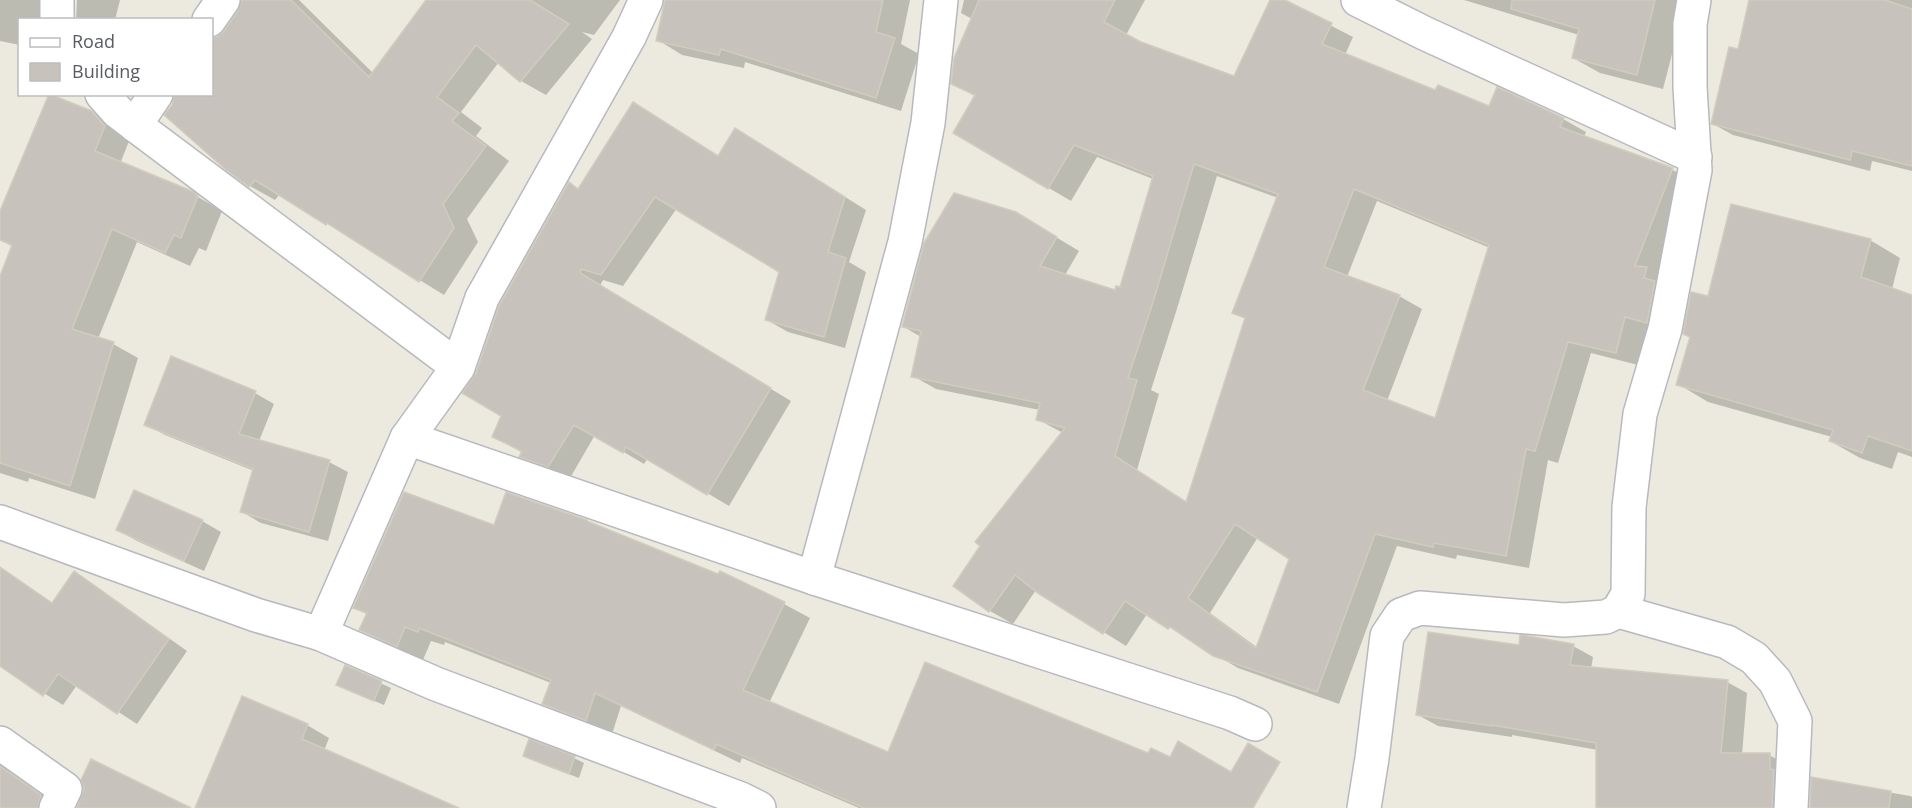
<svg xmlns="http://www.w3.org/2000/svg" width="1912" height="808" font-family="'Open Sans',sans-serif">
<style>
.shadow{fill:#0003;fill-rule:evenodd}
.building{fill:#c7c3bc;stroke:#d1ccbd;stroke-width:1.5;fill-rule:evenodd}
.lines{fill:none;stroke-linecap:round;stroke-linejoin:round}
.minor-casing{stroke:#b7b9bf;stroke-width:36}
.minor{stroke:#fff;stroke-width:33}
</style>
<rect width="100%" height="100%" fill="#eceadf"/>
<g class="shadow">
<polygon points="0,0 47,0 43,20 20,20 20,45 0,41"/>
<polygon points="77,0 120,0 115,20 76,20"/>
<polygon points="243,0 299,0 373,73 427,2 425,0 620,0 594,35 582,32 592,39 546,95 521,81 499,62 461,112 482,128 476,136 509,161 467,219 478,242 444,295 280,194 275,200 250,186 225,168 173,105 212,94 212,39 218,38 225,32 240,11"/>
<polygon points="667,0 910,0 901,44 919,54 901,111 745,62 744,68 682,55 658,40"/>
<path d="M964,0H1145L1126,35L1140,43L1235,77L1272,0H1281L1353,37L1345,55L1436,92L1490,108L1563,119L1586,132L1584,137L1673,170L1695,183L1670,335L1648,329L1638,365L1591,353L1558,463L1548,460L1529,568L1457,555L1456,559L1397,546L1339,704L1238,668L1147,614L1126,646L1036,590L1013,624L990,611L955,586L1063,433L1037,419L1040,410L936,389L913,376L921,337L904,327L1016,213L1079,251L1065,275L1116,291L1121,289L1153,179L1097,157L1071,201L955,133L976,97L953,83L972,19L961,13ZM1217,176L1278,198L1234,312L1246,319L1187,503L1137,470L1159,394L1151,390L1176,312ZM1377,201L1490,248L1436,420L1387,401L1422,309L1399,296L1347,277ZM1258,537L1291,558L1258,648L1210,613Z"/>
<polygon points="1464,0 1686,0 1663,89 1600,73 1573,58 1579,35"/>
<polygon points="1750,0 1912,0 1912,171 1872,161 1870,171 1733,135 1713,124 1739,51"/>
<polygon points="91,112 117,127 129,141 120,164 193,194 222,211 206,251 199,248 190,266 137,242 98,339 113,344 138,358 95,499 29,478 28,482 0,473 0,280 13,247 0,240 0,215"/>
<polygon points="654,116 719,157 757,142 866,210 849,262 866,272 845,348 788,332 767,320 780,271 677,208 623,286 603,280 600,286 791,401 729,506 648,458 644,464 595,435 570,478 542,468 521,456 523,453 494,437 503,415 477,374 579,190"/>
<polygon points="1870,240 1900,258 1892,289 1912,296 1912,457 1898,452 1892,469 1860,458 1830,441 1832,437 1708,402 1678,384 1709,298"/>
<polygon points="255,393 274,404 259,441 329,462 348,472 328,541 261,523 242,512 254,471 165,435 146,424"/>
<polygon points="135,492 202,521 221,532 204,571 137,541 118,530"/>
<polygon points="495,527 719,576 720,573 784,604 810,618 769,703 889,754 1250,808 859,808 742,758 740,763 621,706 612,734 569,718 544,703 551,683 445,642 444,645 431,641 423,660 387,644 361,630 368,615 355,608"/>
<polygon points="0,567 54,604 74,573 93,584 187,651 137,724 77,685 63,705 0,666"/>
<polygon points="1573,646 1593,657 1591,669 1727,682 1747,693 1742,755 1769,755 1789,766 1793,808 1598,808 1598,750 1512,735 1512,737 1438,726 1418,715 1520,647"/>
<polygon points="346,667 391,688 384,705 348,690"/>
<polygon points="307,725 329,738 324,751 452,808 197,808"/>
<polygon points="525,756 574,758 584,763 579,778 534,761"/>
<polygon points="0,763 11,773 61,808 0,808"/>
<polygon points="1813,779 1910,796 1912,797 1912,808 1811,808"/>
</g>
<g class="building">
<polygon points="241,0 291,0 369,77 426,0 530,0 569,24 520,82 476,45 437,97 459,113 452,121 486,146 443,204 454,228 419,282 327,223 326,225 255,180 249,187 225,169 164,115 172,105 175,94 212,94 212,38 217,37 224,31 238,11"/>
<polygon points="665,0 883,0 876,32 895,38 876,98 721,49 719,55 656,41"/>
<path d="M979,0H1115L1104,22L1141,42L1234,76L1270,0H1285L1332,23L1322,44L1435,90L1438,85L1489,106L1497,87L1564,118L1560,127L1673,168L1635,266L1647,267L1644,278L1655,281L1647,323L1625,317L1616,353L1568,342L1535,451L1526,449L1506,556L1434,543L1433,547L1375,534L1317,692L1213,656L1170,627L1168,629L1125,601L1103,634L1039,594L1015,575L989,612L953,586L980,546L975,542L1065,428L1036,420L1040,403L911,377L921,331L902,327L924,243L954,193L1016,212L1057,237L1040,266L1115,290L1116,286L1120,287L1153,176L1074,145L1048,189L953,133L975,95L951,84L954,58ZM1194,164L1278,194L1232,313L1245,318L1186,502L1115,456L1137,380L1128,378L1154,299ZM1354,189L1489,245L1435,418L1363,390L1400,295L1324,267ZM1235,524L1289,559L1256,648L1188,598Z"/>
<polygon points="1512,0 1655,0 1637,75 1572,58 1579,29 1511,9"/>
<polygon points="1749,0 1885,0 1912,9 1912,166 1852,151 1850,160 1711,124 1729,47 1738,49"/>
<polygon points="49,94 92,111 105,126 95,151 194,192 198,196 181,238 174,235 165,253 112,229 72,329 114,342 70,486 0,463 0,276 12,245 0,240 0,211"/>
<polygon points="633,102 718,156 735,128 845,197 828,252 846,258 824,337 765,320 779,272 655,197 601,275 581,269 580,273 771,388 707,495 626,447 623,453 574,425 548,467 519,457 522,451 492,437 501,416 462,393 476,373 499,306 569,182 578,189"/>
<polygon points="1731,204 1871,239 1861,277 1912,295 1912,451 1868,436 1862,453 1829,441 1833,430 1676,385 1690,337 1683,334 1691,292 1708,296"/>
<polygon points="171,356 256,391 239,434 330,460 309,532 240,512 253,469 144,425"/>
<polygon points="134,490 203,520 184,561 116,530"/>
<polygon points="404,492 494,525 506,492 587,520 587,521 718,574 720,571 785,602 743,690 888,752 925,662 1148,753 1151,748 1170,757 1178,741 1231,772 1248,743 1280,762 1253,808 864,808 716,744 714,750 595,693 586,721 542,704 551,680 419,628 418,632 405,627 397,647 359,630 367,613 353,608"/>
<polygon points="0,567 52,603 74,571 169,639 117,714 58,674 43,696 0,666"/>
<polygon points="1428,632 1519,645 1520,635 1523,635 1574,644 1570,665 1728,680 1721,753 1770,753 1770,769 1774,770 1772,808 1596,808 1596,743 1492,725 1492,726 1416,715"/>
<polygon points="345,665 382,681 374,701 336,685"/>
<polygon points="242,696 308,724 302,739 459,808 195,808"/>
<polygon points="529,739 575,756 569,774 523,756"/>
<polygon points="91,759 191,808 77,808 84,789 81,780"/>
<polygon points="0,766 41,795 38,808 0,808"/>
<polygon points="1811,777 1891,791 1889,808 1810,808"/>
</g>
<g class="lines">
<g class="minor-casing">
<g id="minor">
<polyline points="57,0 57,20"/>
<polyline points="1358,0 1424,33 1695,157"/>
<polyline points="209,20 223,0"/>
<polyline points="102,94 118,112 135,125 458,367"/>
<polyline points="135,125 156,94"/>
<polyline points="407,438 814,578 1230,713 1255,724"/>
<polyline points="0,522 256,615 321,634 436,684 741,799 759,808"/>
<polyline points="814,578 905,242 928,123 941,0"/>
<polyline points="1618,611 1727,642 1754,658 1775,681 1795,721 1791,808"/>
<polyline points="321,634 407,438 458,367 482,298 629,37 646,0"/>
<polyline points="0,743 65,789 56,808"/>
<polyline points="1364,808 1372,758 1387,636 1401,615 1420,608 1564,620 1606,617 1618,611 1628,594 1629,507 1640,414 1665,329 1695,170 1690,87 1690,24 1694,0"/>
</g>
</g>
<use href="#minor" class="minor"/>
</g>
<rect x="18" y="18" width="195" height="78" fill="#ffffff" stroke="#bcbdc0" stroke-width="1.5"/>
<rect x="30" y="38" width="30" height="9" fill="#ffffff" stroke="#bcbdc0" stroke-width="1.5"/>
<text x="72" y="48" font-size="18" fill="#585b61">Road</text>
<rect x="30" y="63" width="30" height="18" fill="#c7c3bc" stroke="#bcbdc0" stroke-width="1.5"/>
<text x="72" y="78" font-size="18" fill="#585b61">Building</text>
</svg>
